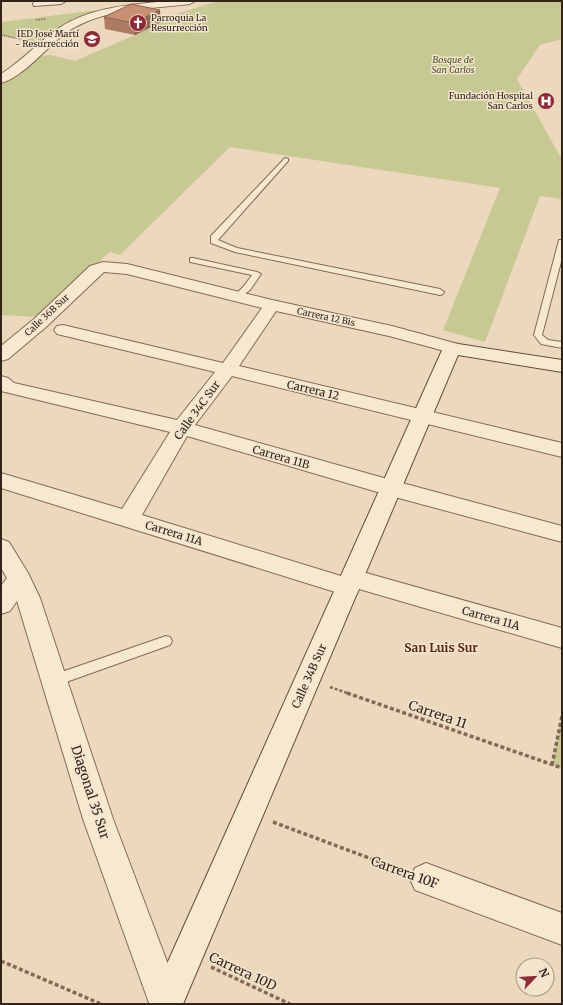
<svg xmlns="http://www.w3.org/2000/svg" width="563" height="1005" font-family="Merriweather,serif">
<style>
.green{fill:#c7c992}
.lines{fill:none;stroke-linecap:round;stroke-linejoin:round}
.lane-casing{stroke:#836a57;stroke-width:2}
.street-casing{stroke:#836a57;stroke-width:2}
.secondary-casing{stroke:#644c3b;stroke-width:2}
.path-far2{stroke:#836a57;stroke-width:1.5;stroke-dasharray:1.5 1;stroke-linecap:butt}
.path-far1{stroke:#836a57;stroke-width:2.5;stroke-dasharray:3 2;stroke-linecap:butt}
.path{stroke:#836a57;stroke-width:3.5;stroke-dasharray:4 2.5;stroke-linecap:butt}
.lane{fill:#f7e8d0;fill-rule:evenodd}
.street{fill:#f7e8d0;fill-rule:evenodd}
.secondary{fill:#f7e8d0;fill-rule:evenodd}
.wall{fill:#ad7b64}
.shaded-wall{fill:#8d6451}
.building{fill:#c98f74;stroke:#8d6451}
.labels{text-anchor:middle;stroke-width:3;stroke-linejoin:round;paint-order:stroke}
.far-poi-label{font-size:9px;fill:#32241b;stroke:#f3e5cd;text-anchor:end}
.far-park-label{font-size:9px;font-style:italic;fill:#474e23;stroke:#f3e5cd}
.far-street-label{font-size:9px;fill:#32241b;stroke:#f3e5cd}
.street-label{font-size:11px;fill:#32241b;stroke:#f3e5cd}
.neighbourhood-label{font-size:12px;font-weight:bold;fill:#5d241c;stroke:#f3e5cd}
.near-street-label{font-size:13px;fill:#32241b;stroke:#f3e5cd}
</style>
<rect width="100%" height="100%" fill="#ecd9bd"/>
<g class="green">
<polygon points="218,1 562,1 562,39 540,45 517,79 560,156 562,156 562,199 540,196 485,342 443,330 500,188 230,147 120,255 110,252 38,317 1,315 1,83 39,56 51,55 75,61 135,35 179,13"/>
<path d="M98,10C78,19 56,26 42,43L1,35V22Z"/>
<polygon points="562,716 562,768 552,765"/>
</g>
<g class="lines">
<g class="lane-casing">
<g id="lane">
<polygon points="286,158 288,159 288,161 218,240 237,248 440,289 444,292 443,294 440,295 235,252 211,243 211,236 284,159"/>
<polygon points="559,240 562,240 562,258 542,335 548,340 562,342 562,348 541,344 534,335"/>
<polygon points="190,258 193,258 257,272 261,274 250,290 238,299 234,296 244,286 252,275 190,262"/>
<polygon points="166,636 170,637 172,641 170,645 55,686 50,684 48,680 50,676"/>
</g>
</g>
<g class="street-casing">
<g id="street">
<polygon points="38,1 66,1 61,4 34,6 33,4 34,2"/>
<path d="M166,1H195L190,4C149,9 101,8 66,33C47,46 24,77 1,83V74C22,61 38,42 59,28C91,7 129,5 166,1Z"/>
<polygon points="103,262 127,264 272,300 392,326 458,344 461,348 458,352 452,353 389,336 276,311 239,366 562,443 562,457 232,376 195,425 391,480 562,526 562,542 391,496 187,436 142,515 341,576 344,572 352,569 562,628 562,648 359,589 357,594 348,596 1,488 1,473 122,509 170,432 1,391 1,376 8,378 14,383 177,420 215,372 57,334 54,330 57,326 63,325 223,363 262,308 127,274 104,272 46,327 8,359 1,361 1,346 34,319 90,266"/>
<polygon points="1,539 9,542 28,573 40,598 113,819 183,1004 149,1003 83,819 17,601 10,611 1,614 1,586 7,578 1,568"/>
<polygon points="426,863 562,913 562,945 415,890 410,879 415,868"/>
</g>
</g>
<g class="secondary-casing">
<polygon id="secondary" points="452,343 562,360 562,372 458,355 183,1004 149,1004 443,348 446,344"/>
</g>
<g class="path-far2">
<polyline points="36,20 45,19"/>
<polyline points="1,35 26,40"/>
</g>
<polyline class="path-far1" points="330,687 350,694"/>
<g class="path">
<polyline points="347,693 562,768"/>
<polyline points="552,765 562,716"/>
<polyline points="273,822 401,870"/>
<polyline points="1,961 101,1004"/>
<polyline points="211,967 290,1004"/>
</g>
<use href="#lane" class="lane"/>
<use href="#street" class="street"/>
<use href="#secondary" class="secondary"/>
</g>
<polygon class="wall" points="104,17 161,22 135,35 105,29"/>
<polygon class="shaded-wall" points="160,10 161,22 135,35 133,23"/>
<polygon class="building" points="131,4 160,10 133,23 104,17"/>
<defs>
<g id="church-disc" transform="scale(0.9)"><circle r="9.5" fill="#8f2a34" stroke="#f3e5cd"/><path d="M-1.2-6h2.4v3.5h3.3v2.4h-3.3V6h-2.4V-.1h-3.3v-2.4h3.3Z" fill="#fff"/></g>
<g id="school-disc" transform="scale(0.9)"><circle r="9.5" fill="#8f2a34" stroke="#f3e5cd"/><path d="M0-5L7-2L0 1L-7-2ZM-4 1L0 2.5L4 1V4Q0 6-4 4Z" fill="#fff"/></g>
<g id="hospital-disc" transform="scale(0.9)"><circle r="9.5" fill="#8f2a34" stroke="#f3e5cd"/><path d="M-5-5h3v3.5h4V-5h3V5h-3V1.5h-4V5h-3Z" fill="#fff"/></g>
</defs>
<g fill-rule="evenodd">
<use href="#church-disc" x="138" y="23"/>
<use href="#school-disc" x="92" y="39"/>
<use href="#hospital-disc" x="546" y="101"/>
</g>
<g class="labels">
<g class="far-poi-label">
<text x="151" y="21" text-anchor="start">Parroquia La<tspan x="151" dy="10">Resurrección</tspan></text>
<text x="79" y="37">IED José Martí<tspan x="79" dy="10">- Resurrección</tspan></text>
<text x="533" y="99">Fundación Hospital<tspan x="533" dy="10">San Carlos</tspan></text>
</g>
<g class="far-park-label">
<text x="453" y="63">Bosque de<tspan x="453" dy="10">San Carlos</tspan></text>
</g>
<g class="far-street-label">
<text transform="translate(47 315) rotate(-43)" y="3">Calle 36B Sur</text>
<text transform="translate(326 317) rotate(12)" y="3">Carrera 12 Bis</text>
</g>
<g class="street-label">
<text transform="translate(313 390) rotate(13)" y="4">Carrera 12</text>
<text transform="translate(197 410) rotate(-54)" y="4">Calle 34C Sur</text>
<text transform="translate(281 457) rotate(16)" y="4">Carrera 11B</text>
<text transform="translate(174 533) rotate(17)" y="4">Carrera 11A</text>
<text transform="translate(491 618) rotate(16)" y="4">Carrera 11A</text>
<text transform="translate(309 676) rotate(-66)" y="4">Calle 34B Sur</text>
</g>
<g class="neighbourhood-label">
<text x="441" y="652">San Luis Sur</text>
</g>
<g class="near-street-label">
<text transform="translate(438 714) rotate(19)" y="5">Carrera 11</text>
<text transform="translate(91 792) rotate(72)" y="5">Diagonal 35 Sur</text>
<text transform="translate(405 872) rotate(20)" y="5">Carrera 10F</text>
<text transform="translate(243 971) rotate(25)" y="5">Carrera 10D</text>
</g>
</g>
<rect width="563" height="1005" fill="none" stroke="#32241b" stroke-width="4"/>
<g transform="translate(535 977) rotate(65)"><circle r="19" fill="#f3e5cd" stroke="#a69886"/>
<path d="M0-3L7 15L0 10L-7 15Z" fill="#8f2a34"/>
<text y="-6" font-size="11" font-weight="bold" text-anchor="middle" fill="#32241b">N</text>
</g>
</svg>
